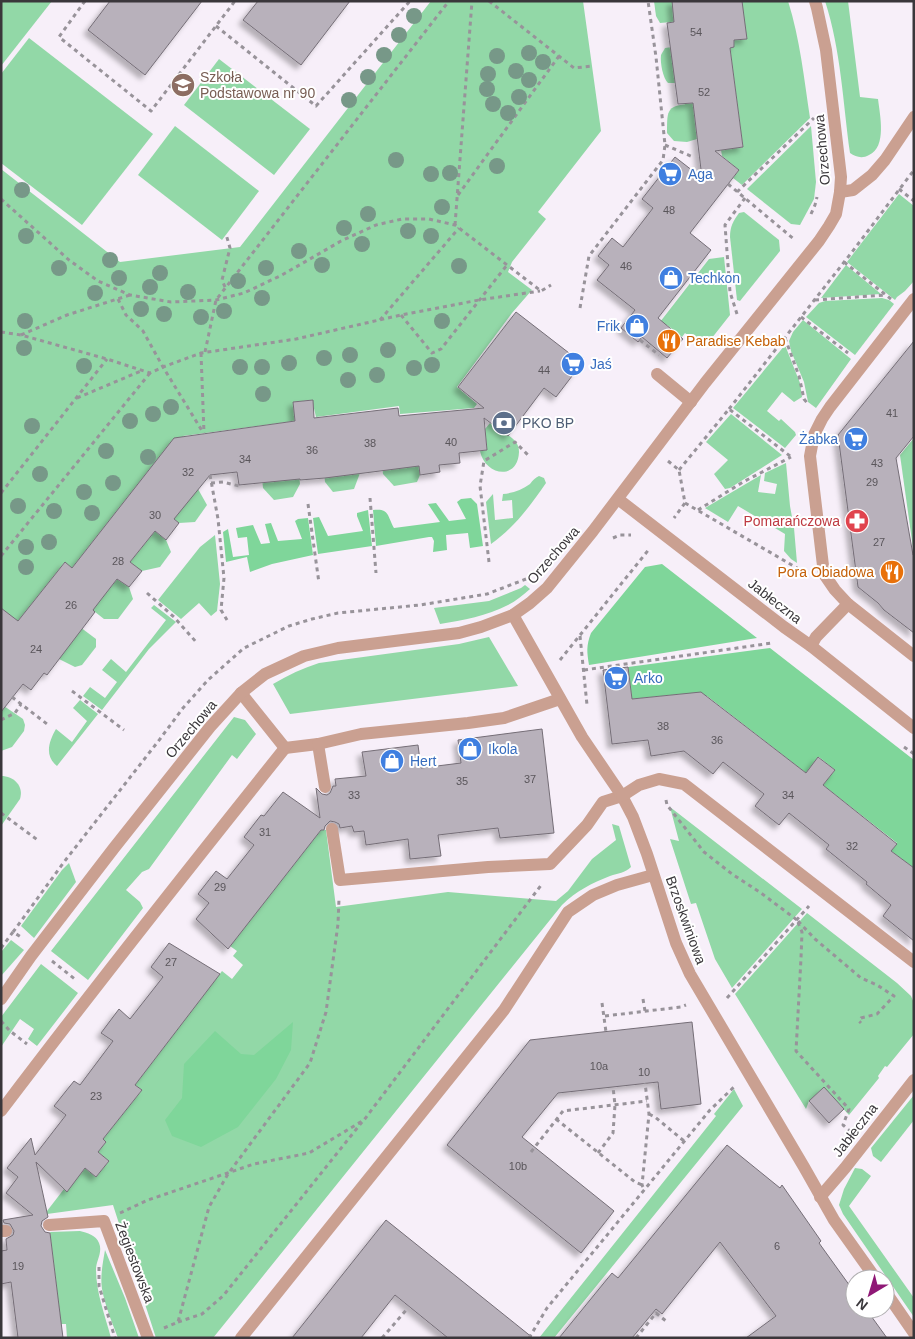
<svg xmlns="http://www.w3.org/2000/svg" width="915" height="1339" font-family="Arial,sans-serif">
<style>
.green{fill:#92d8a7}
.forest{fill:#7fd69a}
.building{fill:#b8b1bb;stroke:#756e77;filter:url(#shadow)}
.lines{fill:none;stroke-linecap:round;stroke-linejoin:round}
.path{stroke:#98939a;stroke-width:3;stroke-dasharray:4 4;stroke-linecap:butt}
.service{stroke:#caa091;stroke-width:12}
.minor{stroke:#caa091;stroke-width:12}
.tree{fill:#779888}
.labels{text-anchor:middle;stroke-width:4;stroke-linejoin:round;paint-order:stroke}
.number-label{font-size:11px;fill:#5a565b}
.education-label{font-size:14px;fill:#785e54;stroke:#fff;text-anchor:start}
.street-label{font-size:14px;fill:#3a373b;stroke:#fff}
.shop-label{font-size:14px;fill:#366cbe;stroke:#fff;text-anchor:start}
.food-label{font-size:14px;fill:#c56008;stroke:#fff;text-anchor:start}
.service-label{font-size:14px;fill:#4e5e75;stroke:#fff;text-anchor:start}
.health-label{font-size:14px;fill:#be3a42;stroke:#fff;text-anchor:end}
</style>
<defs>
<filter id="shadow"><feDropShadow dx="-4.5" dy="4.5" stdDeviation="2.5" flood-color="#0004"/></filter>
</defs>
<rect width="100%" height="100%" fill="#f7eff9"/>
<g class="green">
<polygon points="1,1 52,1 1,66"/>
<polygon points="431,1 583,1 601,131 538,212 546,219 512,262 508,272 532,290 512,313 457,387 477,404 474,408 400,414 399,406 316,417 312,400 293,402 295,421 183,436 186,455 164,451 72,568 64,563 1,643 1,169 120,262 240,247"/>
<polygon points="654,1 674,1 683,21 660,23 656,16"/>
<path d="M727,1H788C800,39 804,78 810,118L742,185L733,178L739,170L722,156L721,150L743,147L730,48L734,47V40L747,39Z"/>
<path d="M825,1H848L860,97L878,99C880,115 887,147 869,155C862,159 856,157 850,153C843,103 841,50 825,1Z"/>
<polygon points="29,38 153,134 82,225 1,163 1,74"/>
<path d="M686,45L675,83H668C663,78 660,63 661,55C662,53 664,50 665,48Z"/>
<polygon points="219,59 310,129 274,175 184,105"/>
<path d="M693,103L697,139L687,142L674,141L667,133C667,108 667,106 693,103Z"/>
<polygon points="175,126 259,191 222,240 138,175"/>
<polygon points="811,126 816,182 814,199 800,225 791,224 747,189"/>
<polygon points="899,194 914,206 914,281 905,291 897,297 895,300 847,262"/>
<path d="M744,212L779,240L780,251L740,301L737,300L730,237C730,227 733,221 739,213Z"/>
<polygon points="724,257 730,315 704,348 685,333 682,337 667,325 651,345 646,340 709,259"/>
<polygon points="846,265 881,294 821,298"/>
<polygon points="882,298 889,300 894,304 855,355 806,317 819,303 825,301"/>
<polygon points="803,320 851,359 816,408 808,402 804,382 791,351 789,341 793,332"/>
<polygon points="785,345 800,383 802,397 794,402 782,392 767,411 779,421 781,419 795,432 796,435 785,448 733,408"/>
<polygon points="731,414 782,455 730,488 725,489 714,474 728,460 706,442"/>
<path d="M490,423C497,428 510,435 515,441C518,444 519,448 519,452C518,481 485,476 480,451L487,450L485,429Z"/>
<polygon points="914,438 914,555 900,455"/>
<polygon points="381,454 419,459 420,475 417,482 394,486 383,474"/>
<polygon points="323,461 360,473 354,489 333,492 325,482"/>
<polygon points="786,463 790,506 794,528 797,563 791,559 784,551 785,534 738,506 728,522 705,508 761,475 758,492 775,494 777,484 764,481 765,473"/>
<polygon points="298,464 300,484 293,497 274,500 263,488 261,469"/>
<path d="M539,476L544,478L546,483C530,506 514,528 491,544L486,502L493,494L495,520L513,518L512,500L502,501L503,494C513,493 522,490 530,484C533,480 535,478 539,476Z"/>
<polygon points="198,489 207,505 195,522 179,523 168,514"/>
<polygon points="155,531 166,540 171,552 160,567 142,571 130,562"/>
<polygon points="215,535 220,584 217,611 211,616 199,603 181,619 158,600 200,547"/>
<polygon points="117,579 129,587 133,599 118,619 104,619 85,604 105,594"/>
<path d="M525,585L530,589C523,595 516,601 508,605C487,616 463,620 440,624L434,608L489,601L521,588Z"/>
<polygon points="154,605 176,622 149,649 102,710 83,696 90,687 105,698 117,682 102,670 111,659 126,672 166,620 151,608"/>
<polygon points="72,621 96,639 96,647 82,665 75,667 59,659"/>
<path d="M489,637L518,686L290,714L273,684C288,675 303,668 319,663L459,644Z"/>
<path d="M80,700L98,714L57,766C44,756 49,741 56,729L72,742L87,721L73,708Z"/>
<polygon points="1,704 23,719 25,725 24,731 12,747 1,751"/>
<polygon points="234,717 245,720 256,734 237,759 232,755 149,869 142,872 126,890 140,902 143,908 88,980 51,951"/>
<path d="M1,776C14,776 24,786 20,799L1,826Z"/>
<polygon points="670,807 802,909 732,988 715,959 696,903 691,904 670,839 679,841"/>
<path d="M612,824L619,826L631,867C625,873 618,873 610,876C592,883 576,891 562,905L213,1338H156L113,1205L47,1214V1211L64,1189L67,1191L85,1168L96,1177L109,1161L98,1152L106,1142L103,1139L142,1090L135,1085L222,971L232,979L243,965L233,956L237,951L230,946L321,830H326L336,907L448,892L556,901L568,891L592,859L616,840Z"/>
<polygon points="69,863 76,882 34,938 21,926 62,870"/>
<polygon points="807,913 897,983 911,996 914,1003 914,1034 887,1067 885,1066 878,1076 879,1078 849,1115 824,1088 809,1101 806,1109 735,994"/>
<polygon points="11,940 24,950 1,976 1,952"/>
<polygon points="41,964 78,993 37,1046 28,1039 34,1029 20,1019 1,1047 1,1017"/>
<polygon points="734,1089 743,1106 554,1338 539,1338 716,1116 714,1114"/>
<polygon points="914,1095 914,1120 881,1162 873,1156 871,1148"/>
<polygon points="855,1168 862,1169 871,1176 849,1206 914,1298 914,1317 843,1214 839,1205 844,1189"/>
<path d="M80,1231C87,1233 96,1235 99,1243C103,1252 96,1261 96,1269C96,1293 105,1315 111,1338H67L66,1324H61L50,1232Z"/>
<path d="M105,1250L125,1298L139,1338H118C112,1322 105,1306 102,1289C100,1276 103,1262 105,1250Z"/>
</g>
<g class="forest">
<path d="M471,498L477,504L483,546L470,548L468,533L446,535L447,550L433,552L434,541L432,537H429L376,546L373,510C389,508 387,515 394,528L440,522L428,504L436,503L449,521L466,519L457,502L461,499Z"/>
<polygon points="368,510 372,546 318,554 313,518 319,517 328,536 363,531 357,516 357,513"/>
<polygon points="308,518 313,555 272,564 250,572 247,557 226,562 223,532 228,529 233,557 249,555 247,537 238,538 236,528 253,525 261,544 270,543 265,524 271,523 278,541 302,539 295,521 298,519"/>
<path d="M662,564L757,638L589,665C587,652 586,646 591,633L645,567Z"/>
<polygon points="770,648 914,760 914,868 891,851 897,843 823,785 835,770 819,757 806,773 707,696 695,712 685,714 683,694 632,699 628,667"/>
<polygon points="293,1022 291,1050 276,1079 238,1127 201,1147 172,1136 165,1120 182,1098 184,1064 215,1031 241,1054 254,1055"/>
</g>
<g class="building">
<polygon points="110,1 202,1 145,75 88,30"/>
<polygon points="258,1 350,1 301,65 243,20"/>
<polygon points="672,1 742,1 747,39 734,40 734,47 730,48 743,147 715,151 739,170 690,233 711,250 658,318 683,339 667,358 642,337 638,342 621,328 635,310 597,280 609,265 598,256 612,238 623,247 653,208 642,199 675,157 702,178 693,103 678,104 667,23 674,22"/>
<polygon points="516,312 582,363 556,397 544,388 508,436 484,418 487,450 459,453 460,463 439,465 440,472 420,475 419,466 325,478 300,480 300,479 239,485 237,472 210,475 174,519 179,523 166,540 155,531 130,562 142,571 129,587 117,579 93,610 95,612 47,675 44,673 31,690 23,684 1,712 1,608 18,621 65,562 72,568 174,438 295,421 293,402 313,400 314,418 398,408 399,416 484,408 458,387"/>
<polygon points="914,341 914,436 896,458 913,555 914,556 914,633 884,610 878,603 858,587 838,435"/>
<polygon points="628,667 632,699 701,692 806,773 818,757 835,770 823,785 897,844 891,851 914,868 914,941 883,916 891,905 866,884 867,882 826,849 829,845 789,813 779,825 755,806 764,794 723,762 713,774 684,751 651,756 648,740 612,744 603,670"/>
<polygon points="542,729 554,833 500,838 498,828 438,835 441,856 410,859 408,839 366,845 364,831 354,832 352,826 340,828 339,824 335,822 330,821 325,826 324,830 321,830 228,949 196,919 209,903 198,894 216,871 227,879 254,845 244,837 261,815 264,816 283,792 320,818 316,788 322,794 327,795 330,793 333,786 336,786 335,779 366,776 362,752 418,745 421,768 461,763 458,740"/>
<polygon points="169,943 220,974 135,1085 142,1090 103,1139 106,1142 98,1152 109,1161 96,1177 85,1168 67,1192 36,1162 48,1217 42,1221 41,1226 45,1232 50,1233 63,1338 18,1338 11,1282 1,1284 1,1251 7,1250 6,1239 13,1235 14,1231 10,1224 4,1223 3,1220 33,1215 6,1193 18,1177 7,1168 31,1138 35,1155 66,1115 54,1106 74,1081 80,1085 113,1041 101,1033 119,1009 130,1019 163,977 151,967"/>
<polygon points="692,1022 701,1104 661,1109 658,1082 558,1093 522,1137 614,1211 581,1253 447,1145 530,1040"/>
<polygon points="824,1087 844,1109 829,1123 809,1101"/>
<polygon points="727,1145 780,1188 782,1185 821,1241 819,1243 855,1293 855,1309 866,1309 887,1338 746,1338 776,1316 720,1242 662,1314 656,1309 632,1338 559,1338 612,1273 618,1278"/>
<polygon points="386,1220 533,1338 448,1338 395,1295 361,1338 292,1338"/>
</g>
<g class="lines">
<g class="path">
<polyline points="85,1 59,37 151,111 235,1"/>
<polyline points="489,1 574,68 593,66"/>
<polyline points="216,26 316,106 410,1"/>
<polyline points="665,145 693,157"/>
<polyline points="728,184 795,240"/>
<polyline points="899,189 914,201"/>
<polyline points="737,192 814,118"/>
<polyline points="458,195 559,56"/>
<polyline points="1,199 69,260 98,281 130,295 171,302 216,300 244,293 282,275 341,241 376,225 402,219 429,219 455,225 541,291 551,285"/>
<polyline points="811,214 815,205 817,197"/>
<polyline points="455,225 472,1"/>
<polyline points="844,262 891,299"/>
<polyline points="225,287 222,280 230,248 226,234"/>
<polyline points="118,299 126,315 143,331 163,367 204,434"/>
<polyline points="815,300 885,295"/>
<polyline points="580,308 589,256 663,160 665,145 656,57 648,1"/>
<polyline points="737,314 730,292 725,225 745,198"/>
<polyline points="401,315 432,353 441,349 507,265"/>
<polyline points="801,317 848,353"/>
<polyline points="380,320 459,228"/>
<polyline points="1,332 21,335 107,359 150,373 163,367 201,353 296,339 401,315 479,300 540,291"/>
<polyline points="21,335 67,315 130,295"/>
<polyline points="785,338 799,376 804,399 808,404"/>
<polyline points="640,340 659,355"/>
<polyline points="205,352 216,300 449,1"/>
<polyline points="201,353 204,433"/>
<polyline points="77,398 141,371"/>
<polyline points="729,409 852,252 914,170"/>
<polyline points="668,461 679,470 685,503 674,518"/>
<polyline points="679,470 729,409 790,456"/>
<polyline points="210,475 218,519 224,578 221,610 227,620"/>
<polyline points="211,483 223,482 239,486"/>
<polyline points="1,493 107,359"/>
<polyline points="370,498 376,573"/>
<polyline points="685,503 804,572"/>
<polyline points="308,504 319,583"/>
<polyline points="698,510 743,482 791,457"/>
<polyline points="613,538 620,535 631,535"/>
<polyline points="1,556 150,373"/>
<polyline points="489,562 480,486 484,461 515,442 529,456"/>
<polyline points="147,593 174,617 197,643"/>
<polyline points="580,636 587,705"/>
<polyline points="560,660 650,548"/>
<polyline points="584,670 772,643"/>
<polyline points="72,691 124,730"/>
<polyline points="12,697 47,724"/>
<polyline points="1,720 15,713 21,704"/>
<polyline points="904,747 914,754"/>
<polyline points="666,800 667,805 704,852 732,874 761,893 797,920"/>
<polyline points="1,813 39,841"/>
<polyline points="13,932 64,862 160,739 183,708 208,680 244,648 289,626 312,619 338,613 420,605 487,594 526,579"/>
<polyline points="1,948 13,932 21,937"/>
<polyline points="52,961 76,980"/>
<polyline points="727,998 809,906"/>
<polyline points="643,999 645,1011"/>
<polyline points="602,1003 606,1032"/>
<polyline points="605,1016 681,1007 686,1005"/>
<polyline points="1,1021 10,1031 27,1044"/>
<polyline points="649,1114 655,1117 684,1141"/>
<polyline points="556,1119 635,1182 642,1185"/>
<polyline points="851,1132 843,1125 849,1109 796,1051 801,958 802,932 797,920 815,939 861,978 877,985 894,996 877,1014 861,1018 859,1021 861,1023"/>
<polyline points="531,1152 563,1111 647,1101"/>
<polyline points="598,1153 613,1133 615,1105 613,1087"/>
<polyline points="643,1187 642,1185 649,1114 645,1083"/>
<polyline points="120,1213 148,1200 254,1164 309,1153 364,1120 542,884"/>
<polyline points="99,1267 99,1286 115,1338"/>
<polyline points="178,1322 202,1314 223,1296 362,1122"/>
<polyline points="164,1328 178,1322 209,1207 228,1174 310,1063 326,1012 338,924 339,899"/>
<polyline points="382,1338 408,1308"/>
<polyline points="529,1338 547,1308 710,1110 735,1086"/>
<polyline points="636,1338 656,1313 666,1321"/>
</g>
<g class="service">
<polyline points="840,192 853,190 872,175 885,160 914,117"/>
<polyline points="657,374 691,402"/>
<polyline points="848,604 914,656"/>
<polyline points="811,646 816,637 848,604 835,590 824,574 810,456 814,435 822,419 830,407 914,299"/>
<polyline points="241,693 285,748 318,744 325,787"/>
<polyline points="318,744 361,734 468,723 504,718 560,699"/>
<polyline points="332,829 340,880 488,867 550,864 587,825 603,802 622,796"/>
<path d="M1,1111C94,988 189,868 285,748"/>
<polyline points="49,1225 104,1221 148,1338"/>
<polyline points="1,1231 6,1231"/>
<polyline points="241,1338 504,1010 568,912 593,895 617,885 653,875"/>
</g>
<g class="minor">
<polyline points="618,499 784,627 811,646 914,728"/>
<polyline points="513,615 582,737 622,796 633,817 647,854 676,943 690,974 804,1167 834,1220 876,1279"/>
<polyline points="622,796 639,785 659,779 684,784 914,962"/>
<polyline points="1,999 31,956 114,848 210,727 241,693 265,674 304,656 338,648 459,633 481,627 513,615 530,603 547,588 593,531 705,383 819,241 829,226 836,214 840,192 841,177 826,50 817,8 815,1"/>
<polyline points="820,1197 845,1168 914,1080"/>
<polyline points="885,1291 914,1333"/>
</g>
</g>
<g class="tree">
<circle cx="414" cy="16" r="8"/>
<circle cx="399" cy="35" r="8"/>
<circle cx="529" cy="53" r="8"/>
<circle cx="384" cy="55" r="8"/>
<circle cx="497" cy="56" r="8"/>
<circle cx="543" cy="62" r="8"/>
<circle cx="516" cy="71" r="8"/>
<circle cx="488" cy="74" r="8"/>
<circle cx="368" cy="77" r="8"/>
<circle cx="529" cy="80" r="8"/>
<circle cx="487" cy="89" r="8"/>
<circle cx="519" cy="97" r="8"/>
<circle cx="349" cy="100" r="8"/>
<circle cx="493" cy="104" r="8"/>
<circle cx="508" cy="113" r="8"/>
<circle cx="396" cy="160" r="8"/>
<circle cx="497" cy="166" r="8"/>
<circle cx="450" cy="173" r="8"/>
<circle cx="431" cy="174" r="8"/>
<circle cx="22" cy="190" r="8"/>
<circle cx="442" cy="207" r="8"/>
<circle cx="368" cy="214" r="8"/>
<circle cx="344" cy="228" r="8"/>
<circle cx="408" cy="231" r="8"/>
<circle cx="26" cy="236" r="8"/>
<circle cx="431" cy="236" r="8"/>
<circle cx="362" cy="244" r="8"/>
<circle cx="299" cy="251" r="8"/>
<circle cx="110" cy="260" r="8"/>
<circle cx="322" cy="265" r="8"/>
<circle cx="459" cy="266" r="8"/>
<circle cx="59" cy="268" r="8"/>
<circle cx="266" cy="268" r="8"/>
<circle cx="160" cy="273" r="8"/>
<circle cx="119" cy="278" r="8"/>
<circle cx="238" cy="281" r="8"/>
<circle cx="150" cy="287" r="8"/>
<circle cx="188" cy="292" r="8"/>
<circle cx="95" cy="293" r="8"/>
<circle cx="262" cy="298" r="8"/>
<circle cx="141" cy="309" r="8"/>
<circle cx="224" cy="311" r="8"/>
<circle cx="164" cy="314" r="8"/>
<circle cx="201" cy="317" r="8"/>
<circle cx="25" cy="321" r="8"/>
<circle cx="442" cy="321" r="8"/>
<circle cx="24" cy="348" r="8"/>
<circle cx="388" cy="350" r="8"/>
<circle cx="350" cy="355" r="8"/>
<circle cx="324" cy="358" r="8"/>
<circle cx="289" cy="363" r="8"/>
<circle cx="432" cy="365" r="8"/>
<circle cx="84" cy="366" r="8"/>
<circle cx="240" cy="367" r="8"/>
<circle cx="262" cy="367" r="8"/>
<circle cx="414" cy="368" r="8"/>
<circle cx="377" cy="375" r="8"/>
<circle cx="348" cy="380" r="8"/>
<circle cx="263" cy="394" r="8"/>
<circle cx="171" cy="407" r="8"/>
<circle cx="153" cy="414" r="8"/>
<circle cx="130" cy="421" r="8"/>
<circle cx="32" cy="426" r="8"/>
<circle cx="106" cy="451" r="8"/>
<circle cx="148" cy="457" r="8"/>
<circle cx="40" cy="474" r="8"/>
<circle cx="113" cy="483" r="8"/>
<circle cx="84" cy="492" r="8"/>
<circle cx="18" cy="506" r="8"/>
<circle cx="54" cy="511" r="8"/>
<circle cx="92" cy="513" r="8"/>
<circle cx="49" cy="542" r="8"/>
<circle cx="26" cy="547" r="8"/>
<circle cx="26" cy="567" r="8"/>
</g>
<defs>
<g id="school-disc" transform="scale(1.25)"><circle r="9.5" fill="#8d6e63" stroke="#fff"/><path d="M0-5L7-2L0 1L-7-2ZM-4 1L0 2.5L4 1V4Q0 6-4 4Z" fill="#fff"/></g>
<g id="supermarket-disc" transform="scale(1.25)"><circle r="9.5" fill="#3f7fe0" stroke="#fff"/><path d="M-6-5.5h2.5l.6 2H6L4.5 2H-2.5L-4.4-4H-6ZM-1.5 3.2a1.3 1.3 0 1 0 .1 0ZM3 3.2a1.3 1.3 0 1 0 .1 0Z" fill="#fff"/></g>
<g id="shop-disc" transform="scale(1.25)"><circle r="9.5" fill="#3f7fe0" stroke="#fff"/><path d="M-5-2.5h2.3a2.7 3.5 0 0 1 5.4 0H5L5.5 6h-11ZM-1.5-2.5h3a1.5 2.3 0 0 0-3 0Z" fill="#fff"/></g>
<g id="restaurant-disc" transform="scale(1.25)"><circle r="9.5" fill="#e8710a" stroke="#fff"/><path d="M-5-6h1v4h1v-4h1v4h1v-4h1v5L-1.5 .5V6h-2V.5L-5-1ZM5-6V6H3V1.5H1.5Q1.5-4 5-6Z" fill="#fff"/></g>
<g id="bank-disc" transform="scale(1.25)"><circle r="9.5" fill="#5c6f8a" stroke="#fff"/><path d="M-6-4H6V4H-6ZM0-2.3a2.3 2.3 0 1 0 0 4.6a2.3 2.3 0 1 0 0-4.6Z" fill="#fff"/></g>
<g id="pharmacy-disc" transform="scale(1.25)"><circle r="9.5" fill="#e0444e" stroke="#fff"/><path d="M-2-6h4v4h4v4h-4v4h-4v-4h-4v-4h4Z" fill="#fff"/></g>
</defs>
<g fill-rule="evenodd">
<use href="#school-disc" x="183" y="85"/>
<use href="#supermarket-disc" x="670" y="174"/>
<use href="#shop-disc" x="671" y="278"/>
<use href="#shop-disc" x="637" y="326"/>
<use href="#restaurant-disc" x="669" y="341"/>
<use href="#supermarket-disc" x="573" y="364"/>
<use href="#bank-disc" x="504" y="423"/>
<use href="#supermarket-disc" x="856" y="439"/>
<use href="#pharmacy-disc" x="857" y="521"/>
<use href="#restaurant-disc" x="892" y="572"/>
<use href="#supermarket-disc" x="616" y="678"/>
<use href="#shop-disc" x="470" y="749"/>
<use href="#shop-disc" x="392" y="761"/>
</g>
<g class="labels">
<g class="number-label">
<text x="696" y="36">54</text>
<text x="704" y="96">52</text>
<text x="669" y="214">48</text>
<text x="626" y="270">46</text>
<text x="544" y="374">44</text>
<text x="892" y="417">41</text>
<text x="451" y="446">40</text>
<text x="370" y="447">38</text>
<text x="312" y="454">36</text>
<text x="245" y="463">34</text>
<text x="877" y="467">43</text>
<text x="188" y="476">32</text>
<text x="872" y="486">29</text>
<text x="155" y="519">30</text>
<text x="879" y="546">27</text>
<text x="118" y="565">28</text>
<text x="71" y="609">26</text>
<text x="36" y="653">24</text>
<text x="663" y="730">38</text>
<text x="717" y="744">36</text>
<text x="530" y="783">37</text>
<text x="462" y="785">35</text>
<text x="354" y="799">33</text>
<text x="788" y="799">34</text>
<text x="265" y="836">31</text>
<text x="852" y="850">32</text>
<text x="220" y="891">29</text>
<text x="171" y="966">27</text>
<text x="599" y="1070">10a</text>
<text x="644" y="1076">10</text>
<text x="96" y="1100">23</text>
<text x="518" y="1170">10b</text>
<text x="777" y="1250">6</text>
<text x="18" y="1270">19</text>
</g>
<g class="education-label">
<text x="200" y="82">Szkoła<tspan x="200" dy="16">Podstawowa nr 90</tspan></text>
</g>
<g class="street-label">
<text transform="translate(822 150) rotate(-95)" y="5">Orzechowa</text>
<text transform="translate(553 555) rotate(-49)" y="5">Orzechowa</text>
<text transform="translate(775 601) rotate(38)" y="5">Jabłeczna</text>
<text transform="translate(191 729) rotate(-50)" y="5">Orzechowa</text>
<text transform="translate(686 920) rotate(70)" y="5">Brzoskwiniowa</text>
<text transform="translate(855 1130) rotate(-52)" y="5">Jabłeczna</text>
<text transform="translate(135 1262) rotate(69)" y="5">Żegiestowska</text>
</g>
<g class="shop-label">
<text x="688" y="179">Aga</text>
<text x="688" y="283">Techkon</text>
<text x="620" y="331" text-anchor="end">Frik</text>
<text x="590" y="369">Jaś</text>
<text x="838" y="444" text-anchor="end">Żabka</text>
<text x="634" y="683">Arko</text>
<text x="488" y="754">Ikola</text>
<text x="410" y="766">Hert</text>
</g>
<g class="food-label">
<text x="686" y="346">Paradise Kebab</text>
<text x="874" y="577" text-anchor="end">Pora Obiadowa</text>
</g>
<g class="service-label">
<text x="522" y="428">PKO BP</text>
</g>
<g class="health-label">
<text x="840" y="526">Pomarańczowa</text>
</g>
</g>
<rect width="915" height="1339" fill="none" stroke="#3a373b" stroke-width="5"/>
<g transform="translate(870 1294) rotate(218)"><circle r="24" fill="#ffffff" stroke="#b0afb1"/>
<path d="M0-4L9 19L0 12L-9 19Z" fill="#8f1876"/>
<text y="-8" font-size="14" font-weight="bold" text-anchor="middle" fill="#3a373b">N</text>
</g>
</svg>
